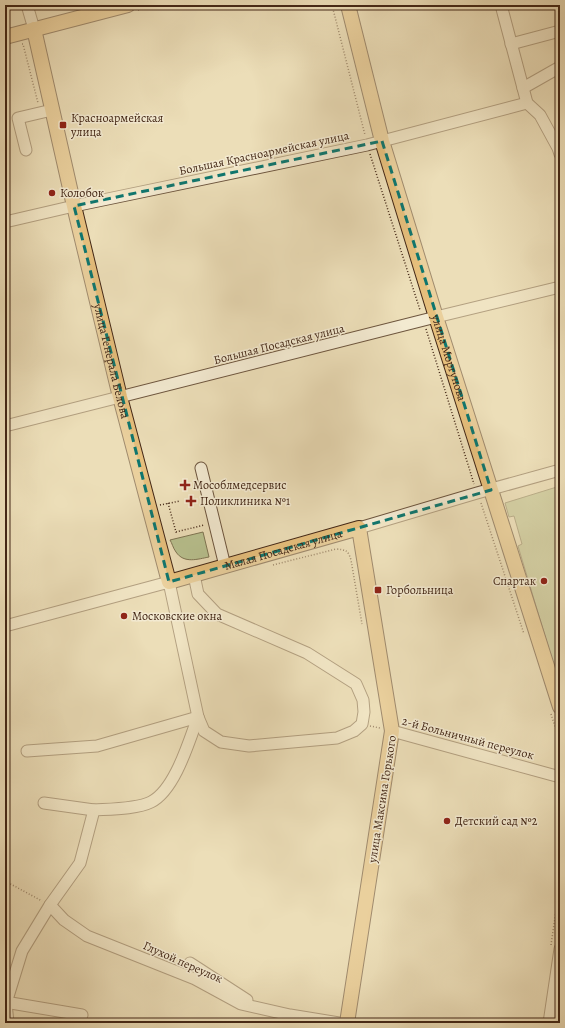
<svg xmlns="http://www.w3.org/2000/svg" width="565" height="1028" font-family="Alegreya,serif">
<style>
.green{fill:#b8c18f;stroke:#7e7452}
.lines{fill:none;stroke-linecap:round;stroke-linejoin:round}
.minor-casing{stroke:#6d553e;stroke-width:13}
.major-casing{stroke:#432716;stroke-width:16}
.path{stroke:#432716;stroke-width:1.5;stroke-dasharray:1 2;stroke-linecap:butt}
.minor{stroke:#f3ead1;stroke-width:11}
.major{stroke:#e6bf7c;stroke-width:14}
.marked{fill:none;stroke:#0f766e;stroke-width:3;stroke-dasharray:8 5;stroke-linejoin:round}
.poi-dot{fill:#8f2418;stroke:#f3ead1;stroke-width:1.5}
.labels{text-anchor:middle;stroke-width:3;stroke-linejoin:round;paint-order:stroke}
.poi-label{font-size:12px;fill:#432716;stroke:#f3ead1;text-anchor:start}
.street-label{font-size:12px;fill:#432716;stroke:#f3ead1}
</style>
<rect width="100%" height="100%" fill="#ecdeb8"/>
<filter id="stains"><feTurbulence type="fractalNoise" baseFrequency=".005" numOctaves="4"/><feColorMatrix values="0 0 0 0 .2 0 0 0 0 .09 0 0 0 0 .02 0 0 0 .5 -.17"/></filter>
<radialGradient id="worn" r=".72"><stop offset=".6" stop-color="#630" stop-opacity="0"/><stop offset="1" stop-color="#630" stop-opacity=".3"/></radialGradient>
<g class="green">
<polygon points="560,486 560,686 518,546 522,544 514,516 509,517 505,503"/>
<path d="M203,532L209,557C198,559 184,564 176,552C173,548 172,543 170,540Z"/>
</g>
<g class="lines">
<g class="minor-casing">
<g id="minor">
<polyline points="27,5 34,29"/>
<polyline points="501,5 527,103 540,115 558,148 560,154"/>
<polyline points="511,44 560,31"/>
<polyline points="523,88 560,67"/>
<polyline points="26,150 18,118 52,110"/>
<polyline points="5,222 74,206 367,145 527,103"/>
<polyline points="5,426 436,317 560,287"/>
<polyline points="201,468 225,566"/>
<polyline points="359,528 477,493 560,470"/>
<polyline points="5,626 169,582 198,717 204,731 221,742 249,746 337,738 354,731 362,724 364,712 363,700 356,684 307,653 217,614 198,594 194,575"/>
<polyline points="392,731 560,777"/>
<polyline points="27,751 97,746 198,717"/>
<polyline points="44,803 94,810"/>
<polyline points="50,905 64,920 87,936 195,979 241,1004 290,1015 339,1023"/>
<polyline points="190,963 247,1000"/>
<polyline points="5,1002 82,1015"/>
<path d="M8,1023L6,1003L22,951L50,905L80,863L94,810C110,809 137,809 151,802C175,790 189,741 198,717"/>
<polyline points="549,1023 560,949"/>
</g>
</g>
<g class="major-casing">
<g id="major">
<path id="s1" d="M348,5L382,141L436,317L560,707"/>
<path id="s2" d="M34,29L74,206L120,397L169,582L359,528L392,731L347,1023"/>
<polyline points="5,37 128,5"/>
</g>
</g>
<g class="path">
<polyline points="332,5 365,135"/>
<polyline points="138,10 156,5"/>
<polyline points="22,44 23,44 38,103"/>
<polyline points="370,154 420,310"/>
<polyline points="426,329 474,484"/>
<polyline points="168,503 176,532 204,525"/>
<polyline points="481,503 524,634"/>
<polyline points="160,505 180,501"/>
<path d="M273,565L336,549C346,550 348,550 351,560L362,624"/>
<polyline points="551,714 560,742"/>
<polyline points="370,726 380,728"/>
<polyline points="5,881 42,901"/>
<polyline points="551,945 560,883"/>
</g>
<use href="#minor" class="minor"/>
<use href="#major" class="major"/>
</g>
<path d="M0 0H565V1028H0ZM382,141L491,490L169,582L74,206Z" fill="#ecdeb8" fill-opacity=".55" fill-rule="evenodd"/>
<path class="marked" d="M382,141L491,490L169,582L74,206Z"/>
<g class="poi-dot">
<rect x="59" y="121" width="8" height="8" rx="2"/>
<circle cx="52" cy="193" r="4"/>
<path d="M183 479h4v4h4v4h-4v4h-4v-4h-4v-4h4z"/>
<path d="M189 495h4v4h4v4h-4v4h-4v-4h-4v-4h4z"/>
<circle cx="544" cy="581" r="4"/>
<rect x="374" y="586" width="8" height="8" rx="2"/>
<circle cx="124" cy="616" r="4"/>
<circle cx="447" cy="821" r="4"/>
</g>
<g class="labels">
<g class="poi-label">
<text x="71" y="122">Красноармейская<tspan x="71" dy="14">улица</tspan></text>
<text x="60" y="197">Колобок</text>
<text x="193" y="489">Мособлмедсервис</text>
<text x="200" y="505">Поликлиника №1</text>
<text x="536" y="585" text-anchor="end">Спартак</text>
<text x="386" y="594">Горбольница</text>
<text x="132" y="620">Московские окна</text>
<text x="455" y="825">Детский сад №2</text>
</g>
<g class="street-label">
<text transform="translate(264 153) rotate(-12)" y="4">Большая Красноармейская улица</text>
<text transform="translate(279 344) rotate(-14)" y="4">Большая Посадская улица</text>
<text dy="4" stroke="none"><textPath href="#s1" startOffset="367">улица Моргунова</textPath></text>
<text dy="4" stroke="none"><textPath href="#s2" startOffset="341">улица Генерала Белова</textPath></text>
<text dy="4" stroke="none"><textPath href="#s2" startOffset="688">Малая Посадская улица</textPath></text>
<text transform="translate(468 738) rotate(15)" y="4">2-й Больничный переулок</text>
<text transform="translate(382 799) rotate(-81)" y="4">улица Максима Горького</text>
<text transform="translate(183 962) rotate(24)" y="4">Глухой переулок</text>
</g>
</g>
<rect width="565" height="1028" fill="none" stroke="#ecdeb8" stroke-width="20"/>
<rect x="6" y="6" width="553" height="1016" fill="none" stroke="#432716" stroke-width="2"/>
<rect x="10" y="10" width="545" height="1008" fill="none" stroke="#432716"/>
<rect width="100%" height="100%" filter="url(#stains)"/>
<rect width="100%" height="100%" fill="url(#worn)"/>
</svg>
